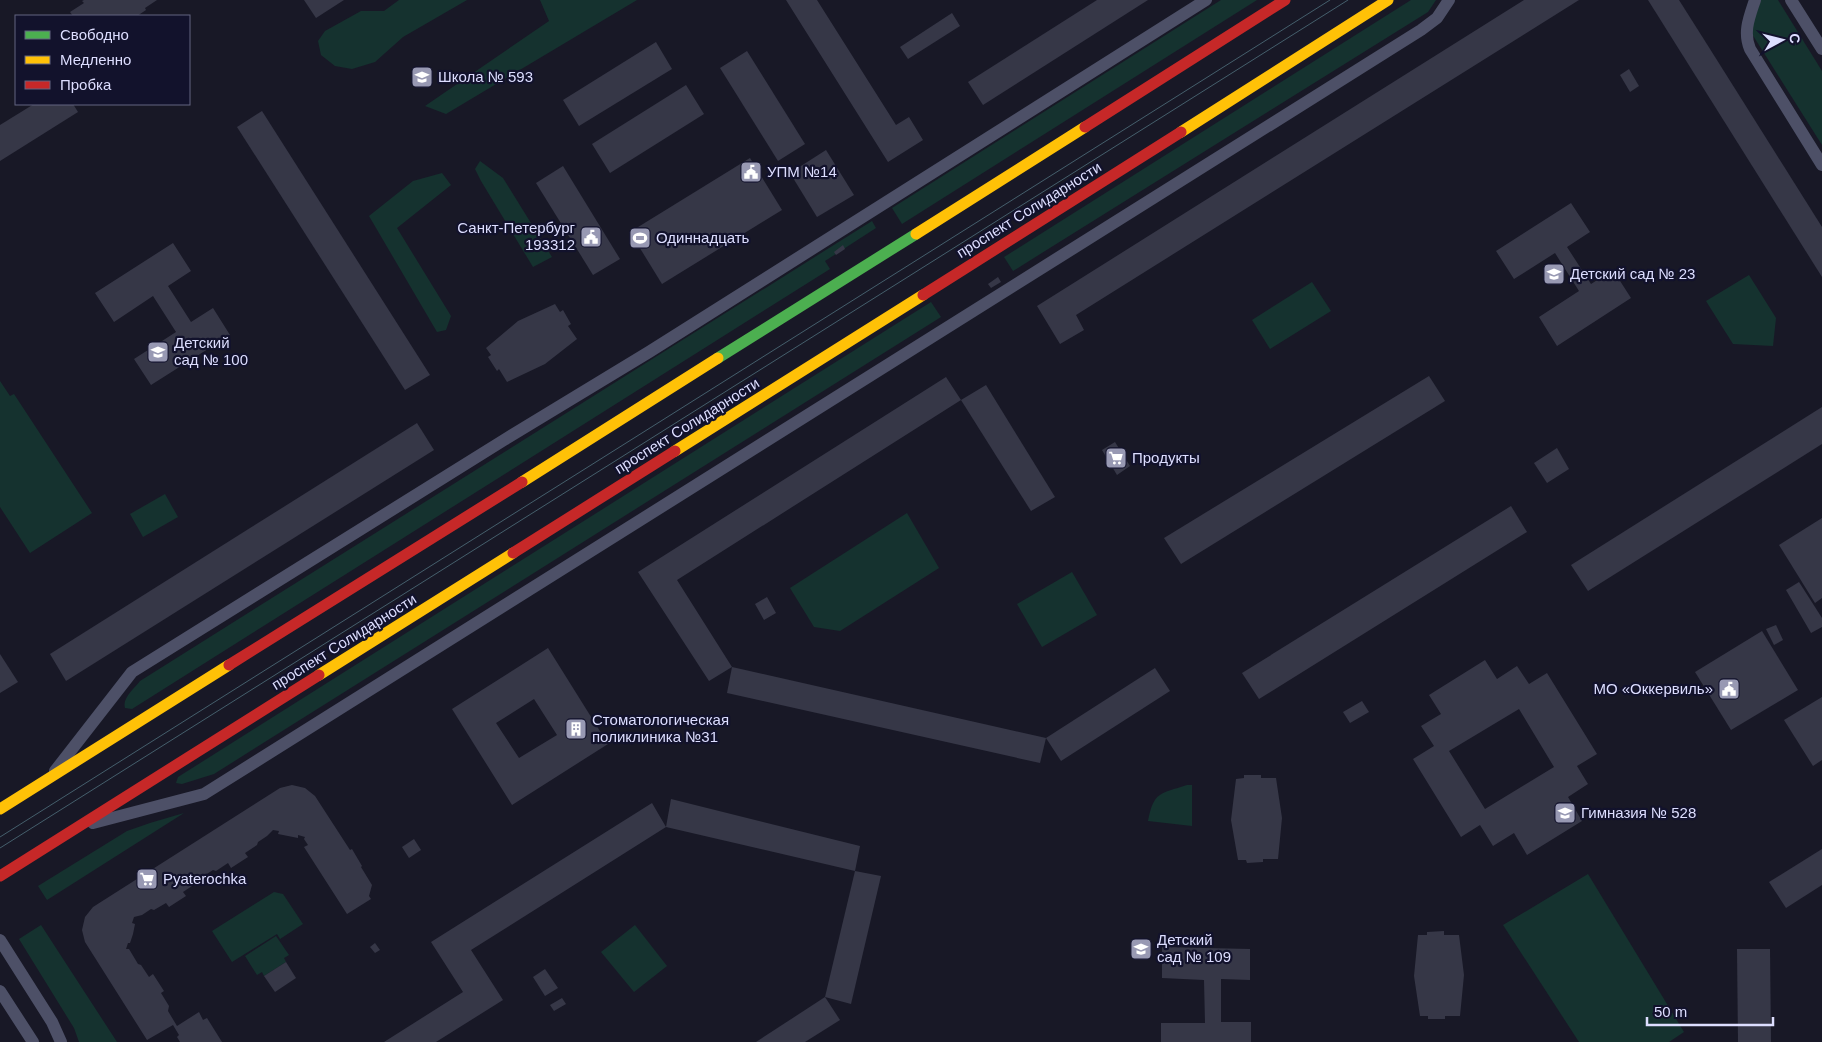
<svg xmlns="http://www.w3.org/2000/svg" width="1822" height="1042" font-family="Helvetica,sans-serif">
<style>
.green{fill:#15322f}
.building{fill:#363747;fill-rule:evenodd}
.lines{fill:none;stroke-linecap:round;stroke-linejoin:round}
.street{stroke:#4d5067;stroke-width:12}
.fast{stroke:#4caf50;stroke-width:11}
.slow{stroke:#ffc107;stroke-width:11}
.jam{stroke:#c62828;stroke-width:11}
.tram{stroke:#455f6c;stroke-width:1}
.labels{text-anchor:middle;stroke-width:4.5;stroke-linejoin:round;paint-order:stroke}
.poi-label{font-size:15px;fill:#dddeff;stroke:#12122c;text-anchor:start}
.street-label{font-size:15px;fill:#dddeff;stroke:#12122c}
</style>
<rect width="100%" height="100%" fill="#181826"/>
<g class="green">
<polygon points="399,0 467,0 403,37 375,62 352,69 335,66 321,55 318,41 325,31 361,11 384,11"/>
<polygon points="540,0 637,0 446,114 425,106 549,21"/>
<polygon points="1221,0 1257,0 902,224 892,208"/>
<polygon points="1411,0 1436,0 1428,12 1013,271 1004,257"/>
<polygon points="1761,0 1778,0 1822,71 1822,145 1752,34 1752,25"/>
<polygon points="480,161 503,178 552,257 533,267 481,181 475,169"/>
<polygon points="442,173 451,185 397,228 451,316 446,330 437,332 369,216 413,181"/>
<path d="M872,221L876,228L825,261L830,269L132,709L125,708C122,698 134,689 140,681Z"/>
<polygon points="1749,275 1776,318 1773,346 1733,344 1706,301"/>
<polygon points="1312,282 1331,311 1270,349 1252,320"/>
<polygon points="931,302 941,317 214,774 182,784 176,783 178,777"/>
<polygon points="0,381 10,396 14,394 92,513 30,553 0,507"/>
<polygon points="165,494 178,517 143,537 130,514"/>
<polygon points="907,513 939,568 840,631 814,627 790,588"/>
<polygon points="1072,572 1097,615 1042,647 1017,604"/>
<path d="M1187,785H1192V826L1148,821C1154,791 1160,794 1187,785Z"/>
<polygon points="184,813 47,900 38,886 127,831 150,823"/>
<polygon points="1588,874 1684,1032 1669,1042 1579,1042 1503,925"/>
<polygon points="274,892 283,894 303,924 280,939 277,934 232,962 212,931"/>
<polygon points="41,925 117,1042 79,1042 74,1028 19,939"/>
<polygon points="635,925 667,966 634,992 601,952"/>
<polygon points="276,936 289,955 284,958 286,962 264,976 262,972 257,975 245,956"/>
</g>
<g class="building">
<polygon points="84,0 157,0 145,8 146,10 137,16 73,16 70,12 84,3 82,1"/>
<polygon points="304,0 344,0 316,18"/>
<polygon points="786,0 817,0 896,125 909,117 923,140 888,162"/>
<polygon points="1097,0 1148,0 983,105 968,82"/>
<polygon points="1524,0 1579,0 1076,315 1084,330 1060,344 1037,306"/>
<polygon points="1648,0 1679,0 1710,49 1822,227 1822,277"/>
<polygon points="952,13 960,26 908,59 900,47"/>
<polygon points="656,42 672,69 579,126 563,100"/>
<polygon points="747,51 805,144 778,161 720,68"/>
<polygon points="1629,69 1639,86 1630,92 1620,75"/>
<polygon points="686,85 704,114 610,173 592,144"/>
<polygon points="34,104 73,104 78,112 0,161 0,125"/>
<polygon points="262,111 430,375 405,390 237,127"/>
<polygon points="826,150 854,195 817,217 790,173"/>
<polygon points="750,158 782,210 662,284 630,232"/>
<polygon points="563,166 620,259 593,275 536,183"/>
<polygon points="1571,203 1590,232 1567,247 1591,284 1613,270 1631,298 1557,346 1539,317 1579,291 1555,253 1514,279 1496,251"/>
<polygon points="173,243 191,271 168,286 191,322 213,308 230,335 151,385 134,359 176,332 153,296 114,322 95,293"/>
<polygon points="843,245 845,249 836,255 834,252"/>
<polygon points="998,277 1001,282 991,288 988,284"/>
<polygon points="555,304 560,312 563,310 571,324 568,326 577,339 545,364 507,382 499,369 497,371 488,357 491,355 486,348 518,321"/>
<polygon points="1429,376 1445,401 1181,564 1164,538"/>
<polygon points="946,377 961,400 677,580 732,667 709,681 638,572"/>
<polygon points="986,385 1055,497 1031,511 961,400"/>
<polygon points="1822,407 1822,444 1588,591 1571,565"/>
<polygon points="417,423 434,450 66,681 50,654"/>
<polygon points="1115,442 1130,466 1117,475 1102,450"/>
<polygon points="1557,448 1569,469 1547,483 1534,463"/>
<polygon points="1511,506 1527,532 1259,699 1242,673"/>
<polygon points="1822,518 1822,598 1815,603 1779,545"/>
<polygon points="1799,582 1822,618 1822,627 1811,633 1786,590"/>
<polygon points="767,597 776,613 764,620 755,604"/>
<polygon points="1776,625 1783,640 1774,645 1766,629"/>
<polygon points="1762,631 1798,690 1731,730 1695,672"/>
<path d="M548,648L608,744L512,805L452,709ZM534,699L557,735L519,758L496,723Z"/>
<polygon points="0,654 18,682 0,693"/>
<path d="M1485,660L1497,679L1517,666L1529,684L1547,673L1597,754L1577,766L1588,784L1568,797L1582,821L1527,855L1514,833L1493,846L1480,825L1461,837L1413,759L1434,746L1421,726L1441,714L1429,695ZM1519,709L1554,767L1485,809L1449,751Z"/>
<polygon points="732,667 1046,738 1040,763 727,693"/>
<polygon points="1155,668 1170,691 1061,761 1046,738"/>
<polygon points="1822,697 1822,760 1813,766 1784,720"/>
<polygon points="1362,701 1369,712 1350,723 1343,712"/>
<polygon points="1244,775 1261,775 1261,778 1276,778 1282,818 1278,859 1263,859 1263,862 1247,863 1246,860 1238,860 1231,820 1236,779 1244,778"/>
<polygon points="292,785 305,788 315,796 350,850 352,849 362,866 361,867 372,885 369,896 371,899 347,914 304,847 308,845 304,839 305,837 298,835 298,838 278,834 279,831 273,830 267,836 258,842 257,845 245,853 248,857 231,868 228,863 216,871 213,870 196,881 195,884 183,892 186,896 169,907 166,903 154,910 151,909 142,915 134,917 132,923 135,924 133,934 130,943 128,943 126,949 129,949 138,964 141,965 149,977 153,974 164,991 161,993 169,1006 168,1011 177,1026 199,1012 203,1020 207,1018 222,1042 180,1042 177,1037 179,1035 173,1025 147,1040 85,942 82,930 85,917 93,907 280,788"/>
<polygon points="671,799 860,846 855,871 666,827"/>
<polygon points="652,803 666,827 471,950 503,1000 436,1042 384,1042 463,992 431,942"/>
<polygon points="414,839 421,850 409,858 402,847"/>
<polygon points="1822,849 1822,885 1786,908 1769,882"/>
<polygon points="855,871 881,876 851,1004 825,997"/>
<polygon points="1444,931 1444,935 1459,935 1464,975 1460,1016 1445,1016 1445,1019 1428,1019 1428,1016 1420,1016 1414,976 1418,935 1427,935 1427,932"/>
<polygon points="375,943 380,950 375,953 370,947"/>
<polygon points="1162,947 1250,949 1250,980 1221,979 1221,1022 1251,1022 1251,1042 1161,1042 1161,1023 1205,1023 1204,980 1162,978"/>
<polygon points="1737,949 1770,949 1771,1042 1738,1042"/>
<polygon points="286,962 296,978 275,992 264,976"/>
<polygon points="545,969 558,988 545,996 533,977"/>
<polygon points="825,997 840,1020 805,1042 756,1042"/>
<polygon points="562,998 566,1004 554,1011 550,1005"/>
</g>
<g class="lines">
<g class="street">
<path d="M1755,0C1749,18 1743,32 1750,49L1822,165"/>
<polyline points="1791,0 1822,49"/>
<polyline points="55,771 132,672 504,440 649,352 1206,0"/>
<polyline points="93,823 204,794 1421,30 1437,18 1449,0"/>
<polyline points="0,940 52,1022 61,1042"/>
<polyline points="0,991 33,1042"/>
</g>
<polyline class="fast" points="718,358 916,234"/>
<g class="slow">
<polyline points="1181,132 1388,0"/>
<polyline points="916,234 1085,127"/>
<polyline points="675,451 923,295"/>
<polyline points="522,482 718,358"/>
<polyline points="319,675 513,553"/>
<polyline points="0,809 229,665"/>
</g>
<g class="jam">
<polyline points="1085,127 1285,0"/>
<polyline points="923,295 1181,132"/>
<polyline points="513,553 675,451"/>
<polyline points="229,665 522,482"/>
<polyline points="0,876 319,675"/>
</g>
<g class="tram">
<polyline points="0,837 1330,0"/>
<polyline points="0,848 1348,0"/>
</g>
</g>
<defs>
<g id="school-square" transform="scale(1.125)"><rect x="-9" y="-9" width="18" height="18" rx="4" fill="#9899b3" stroke="#12122c"/><path d="M0-5L7-2L0 1L-7-2ZM-4 1L0 2.5L4 1V4Q0 6-4 4Z" fill="#fff"/></g>
<g id="civic-square" transform="scale(1.125)"><rect x="-9" y="-9" width="18" height="18" rx="4" fill="#9899b3" stroke="#12122c"/><path d="M-.6-6.5H3V-4.5H.6V-3L4-1V1h2V6H-6V1h2V-1L-.6-3ZM-1.2 2.5V6h2.4V2.5Z" fill="#fff"/></g>
<g id="stadium-square" transform="scale(1.125)"><rect x="-9" y="-9" width="18" height="18" rx="4" fill="#9899b3" stroke="#12122c"/><path d="M0-5a6.5 5 0 1 0 0 10a6.5 5 0 1 0 0-10ZM-3.5-1.8h7v3.6h-7Z" fill="#fff"/></g>
<g id="supermarket-square" transform="scale(1.125)"><rect x="-9" y="-9" width="18" height="18" rx="4" fill="#9899b3" stroke="#12122c"/><path d="M-6-5.5h2.5l.6 2H6L4.5 2H-2.5L-4.4-4H-6ZM-1.5 3.2a1.3 1.3 0 1 0 .1 0ZM3 3.2a1.3 1.3 0 1 0 .1 0Z" fill="#fff"/></g>
<g id="building-square" transform="scale(1.125)"><rect x="-9" y="-9" width="18" height="18" rx="4" fill="#9899b3" stroke="#12122c"/><path d="M-4-6H4V6H1V3H-1V6H-4ZM-2.5-4.3h1.7v1.8h-1.7ZM.8-4.3h1.7v1.8H.8ZM-2.5-1h1.7V.8h-1.7ZM.8-1h1.7V.8H.8Z" fill="#fff"/></g>
</defs>
<g fill-rule="evenodd">
<use href="#school-square" x="422" y="77"/>
<use href="#civic-square" x="751" y="172"/>
<use href="#civic-square" x="591" y="237"/>
<use href="#stadium-square" x="640" y="238"/>
<use href="#school-square" x="1554" y="274"/>
<use href="#school-square" x="158" y="352"/>
<use href="#supermarket-square" x="1116" y="458"/>
<use href="#civic-square" x="1729" y="689"/>
<use href="#building-square" x="576" y="729"/>
<use href="#school-square" x="1565" y="813"/>
<use href="#supermarket-square" x="147" y="879"/>
<use href="#school-square" x="1141" y="949"/>
</g>
<g class="labels">
<g class="poi-label">
<text x="438" y="82">Школа № 593</text>
<text x="767" y="177">УПМ №14</text>
<text x="575" y="233" text-anchor="end">Санкт-Петербург<tspan x="575" dy="17">193312</tspan></text>
<text x="656" y="243">Одиннадцать</text>
<text x="1570" y="279">Детский сад № 23</text>
<text x="174" y="348">Детский<tspan x="174" dy="17">сад № 100</tspan></text>
<text x="1132" y="463">Продукты</text>
<text x="1713" y="694" text-anchor="end">МО «Оккервиль»</text>
<text x="592" y="725">Стоматологическая<tspan x="592" dy="17">поликлиника №31</tspan></text>
<text x="1581" y="818">Гимназия № 528</text>
<text x="163" y="884">Pyaterochka</text>
<text x="1157" y="945">Детский<tspan x="1157" dy="17">сад № 109</tspan></text>
</g>
<g class="street-label">
<text transform="translate(1029 210) rotate(-32)" y="5">проспект Солидарности</text>
<text transform="translate(687 426) rotate(-32)" y="5">проспект Солидарности</text>
<text transform="translate(344 642) rotate(-32)" y="5">проспект Солидарности</text>
</g>
</g>
<rect x="15" y="15" width="175" height="90" fill="#12122c" stroke="#636480"/>
<rect x="25" y="31" width="25" height="8" fill="#4caf50" stroke="#636480"/>
<text x="60" y="40" font-size="15" fill="#dddeff">Свободно</text>
<rect x="25" y="56" width="25" height="8" fill="#ffc107" stroke="#636480"/>
<text x="60" y="65" font-size="15" fill="#dddeff">Медленно</text>
<rect x="25" y="81" width="25" height="8" fill="#c62828" stroke="#636480"/>
<text x="60" y="90" font-size="15" fill="#dddeff">Пробка</text>
<g transform="translate(1782 40) rotate(83)" stroke="#12122c" stroke-width="4" paint-order="stroke">
<path d="M0-4L9 19L0 12L-9 19Z" fill="#dddeff"/>
<text y="-8" font-size="14" font-weight="bold" text-anchor="middle" fill="#dddeff">С</text>
</g>
<path d="M1647 1017v8h126v-8" fill="none" stroke="#dddeff" stroke-width="2.5"/>
<text x="1654" y="1017" font-size="15" fill="#dddeff" stroke="#12122c" stroke-width="4" paint-order="stroke">50 m</text>
</svg>
